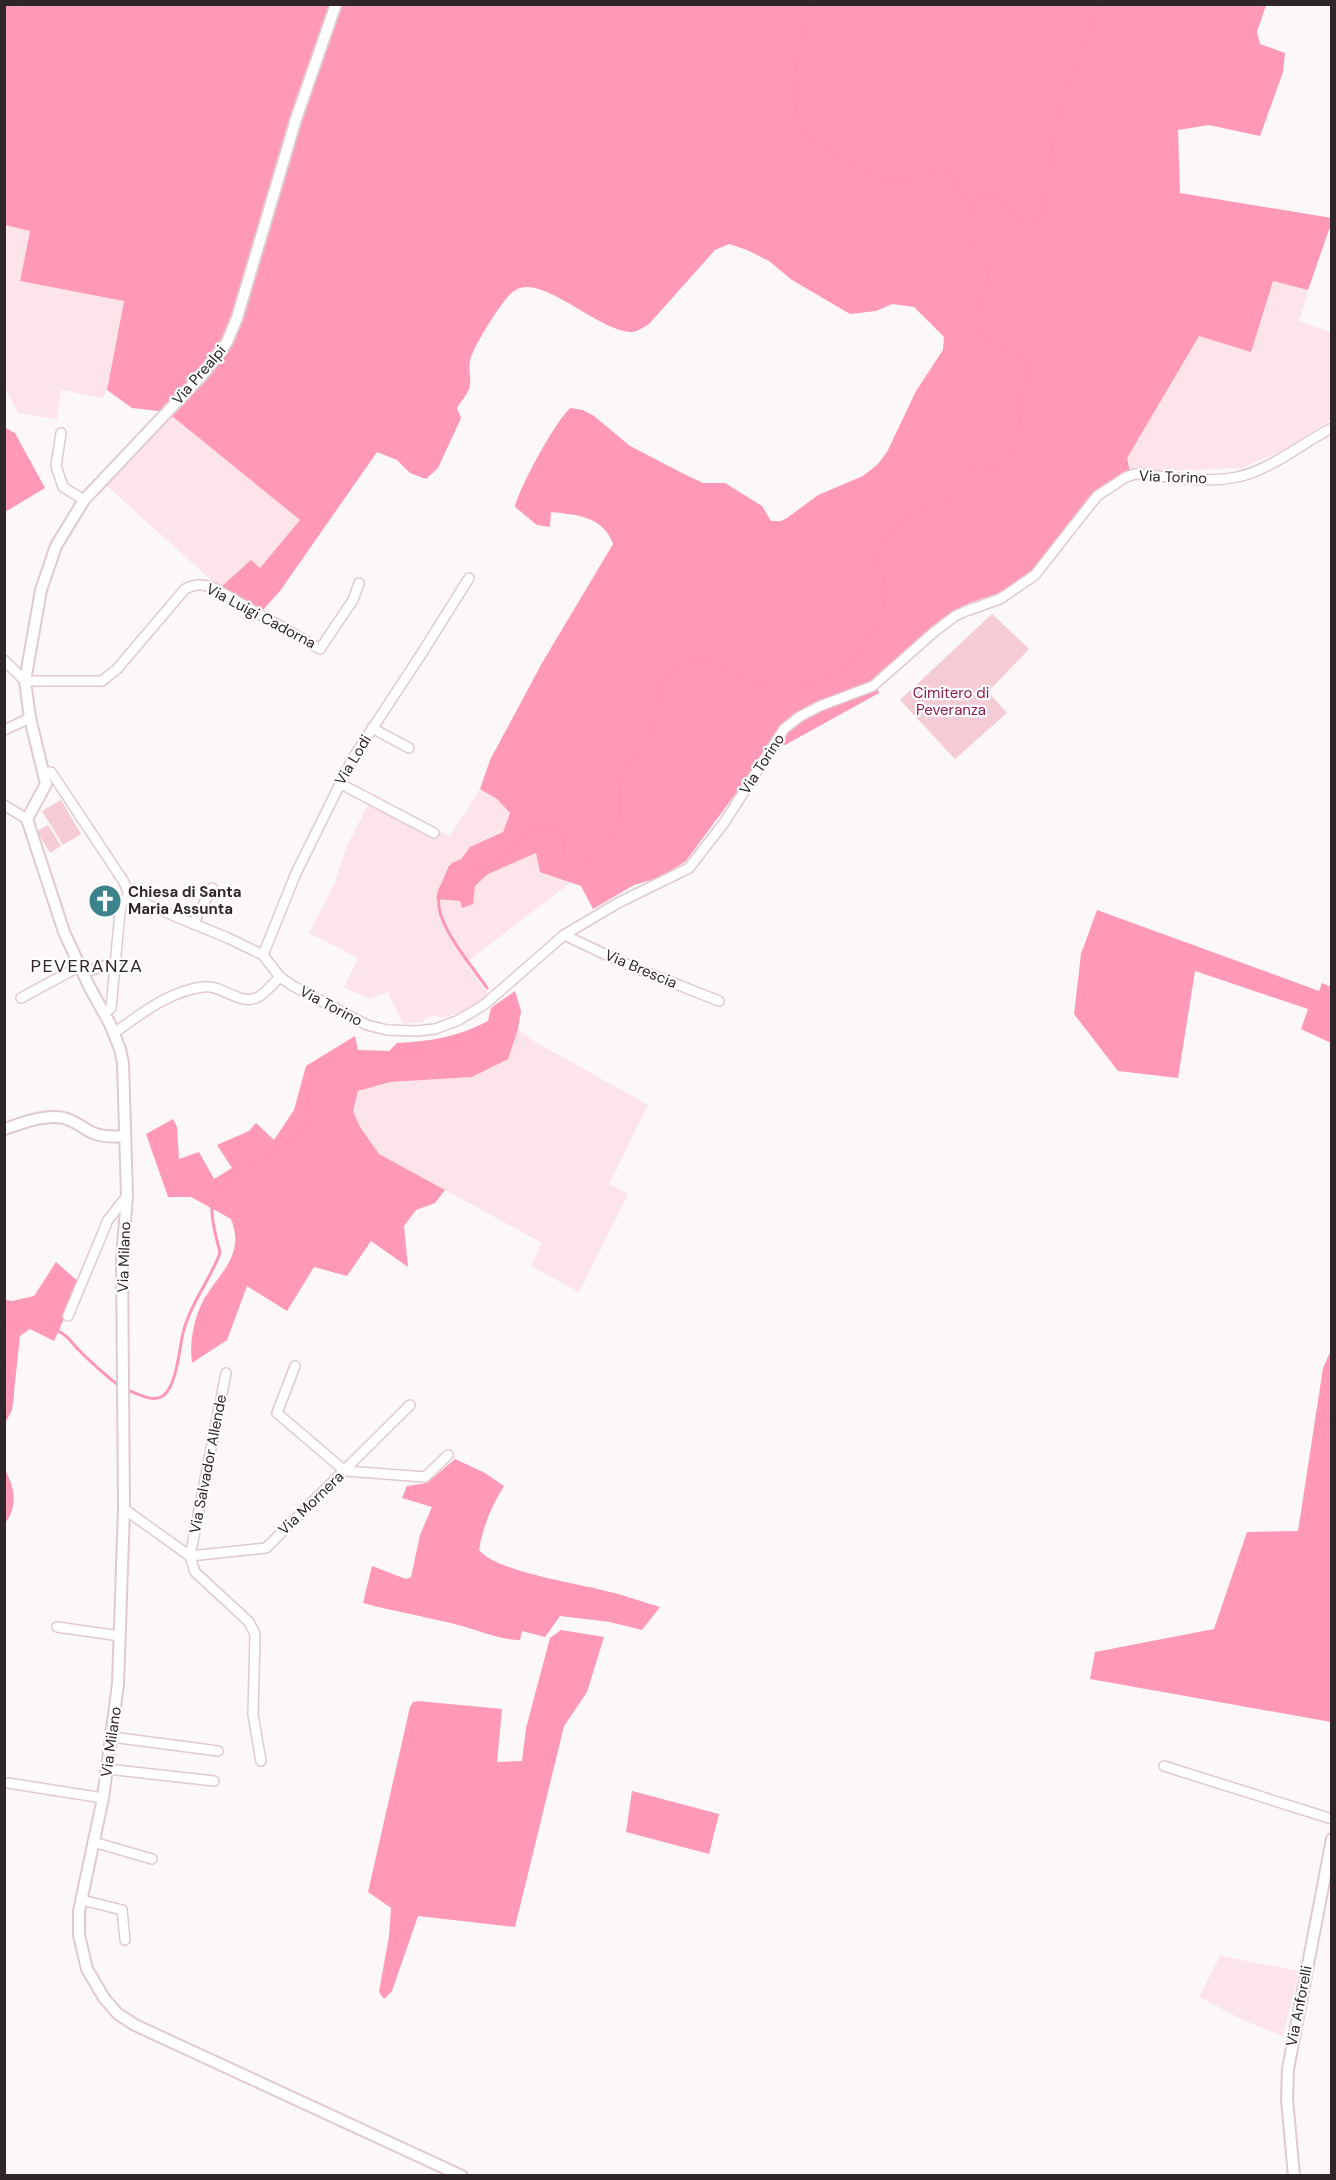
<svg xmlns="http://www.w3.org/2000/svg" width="1336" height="2180" font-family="'DM Sans',sans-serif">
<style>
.built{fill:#fde4ea}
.green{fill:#f5cbd6}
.forest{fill:#ff99b7}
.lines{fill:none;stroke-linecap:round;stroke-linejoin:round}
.stream{stroke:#fe97b6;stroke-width:3}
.minor-casing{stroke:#e0cacf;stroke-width:12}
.tertiary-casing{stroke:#e0cacf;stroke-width:14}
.minor{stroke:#fff;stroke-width:9}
.tertiary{stroke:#fff;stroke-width:10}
.labels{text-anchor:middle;stroke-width:4.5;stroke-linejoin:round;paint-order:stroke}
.street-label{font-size:15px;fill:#2e2628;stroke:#fff}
.park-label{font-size:15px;fill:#911a4d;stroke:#fff}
.poi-label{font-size:15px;font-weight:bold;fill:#2e2628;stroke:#fff;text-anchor:start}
.quarter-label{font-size:18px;letter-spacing:1.5px;fill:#2e2628;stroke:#fff}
</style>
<rect width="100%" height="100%" fill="#fcf7f8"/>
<g class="built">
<polygon points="5,225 30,231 20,281 124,300 107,390 103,398 61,390 57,419 18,413 5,387"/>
<polygon points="1273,281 1308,290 1299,321 1331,333 1331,420 1283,450 1241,468 1130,472 1126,458 1199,336"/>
<polygon points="171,415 300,520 260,569 220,588 106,485"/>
<polygon points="480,789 497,799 510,813 503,831 466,851 438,890 436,899 460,901 488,874 536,853 540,872 571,882 466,963 489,996 467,1011 442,1018 435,1015 426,1018 423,1022 403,1024 388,992 370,999 344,987 358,958 309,933 334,885 346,848 372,797 450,836"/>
<polygon points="518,1029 532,1040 648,1105 609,1184 628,1194 579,1292 531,1266 542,1243 379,1154 359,1125 353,1111 358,1090 390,1082 472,1077 507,1059"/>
<polygon points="1220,1956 1299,1971 1283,2036 1245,2021 1199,1997"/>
</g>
<g class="green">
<polygon points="992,614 1029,649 988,692 1007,713 955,759 900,700"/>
<polygon points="61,800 81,834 63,845 42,811"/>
<polygon points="48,825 61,846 50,853 37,831"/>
</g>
<g class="forest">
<path d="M5,4L1266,5L1257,32L1260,44L1285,53L1283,72L1260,136L1209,125L1178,130L1180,193L1332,218L1331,224L1308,290L1273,281L1251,352L1199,336L1127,458L1130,472C1107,487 1088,500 1070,522C1054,541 1043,563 1024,579C1005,596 979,596 957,609C927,627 900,656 873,680L879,693L785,745L775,740L686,861L661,877L634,885L593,909L581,886L540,872L536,853L488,874L475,886L473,904L462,908L460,901L436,899L438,890L452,863L461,859L470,847L503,832L510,813L497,799L480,789L490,760L542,663L613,544C603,516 577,515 551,512L550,527L537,525L515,507C520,486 554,424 570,408L583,410L594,416L630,446L684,474L703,483H725L762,506L771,521H781L787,518L818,495L863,476L878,464L887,452L916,391L943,350L944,337L914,307L892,304L876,311L850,314L792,280L769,261L747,250L729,244L715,250L649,324C644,327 638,331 633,332C600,334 541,271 514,291C503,298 472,348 470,361C468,369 471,376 470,384C470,392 461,401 457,408L461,418L438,468L426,479L410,473L397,460L377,452L280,591L260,613L220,588L251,560L260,568L300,520L167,412L132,408L107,390L124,301L20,281L30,231L5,225Z"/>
<polygon points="4,427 15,433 45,488 5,512"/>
<polygon points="1097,910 1319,991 1322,983 1331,987 1331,1043 1301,1029 1308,1009 1195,971 1178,1078 1118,1071 1074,1014 1081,954"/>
<path d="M515,991L521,1011L518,1029L508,1059L472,1077L390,1082L358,1091L353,1111L360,1127L379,1154L445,1190L435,1203L416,1210L404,1226L408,1267L371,1241L347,1276L314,1267L287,1311L247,1286L227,1340L192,1363C189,1343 194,1317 204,1299C221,1271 245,1255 231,1219L191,1197H168L146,1134L173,1119L177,1127L179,1159L199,1152L214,1179L232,1168L217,1145L249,1131L256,1123L274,1140L294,1110L306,1066L355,1036L358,1050L389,1051L397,1043C432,1041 457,1037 488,1021L491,1008Z"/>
<polygon points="56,1262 80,1283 54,1341 30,1329 20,1336 12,1410 5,1423 5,1300 12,1301 34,1296"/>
<polygon points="1331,1350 1331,1722 1090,1679 1095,1652 1214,1629 1247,1532 1298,1531 1323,1368"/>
<path d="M455,1459L485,1473L504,1486C491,1507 483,1526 479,1550C497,1572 576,1583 606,1591C625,1595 642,1602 660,1607L642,1630L610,1622L560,1616L545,1637L522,1631L520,1640C500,1640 481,1631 462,1626C429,1617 396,1612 363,1603L372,1566L406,1579L411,1577L420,1535L432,1507L402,1498L407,1486L427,1483Z"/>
<path d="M4,1468C14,1485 19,1506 5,1523Z"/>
<polygon points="561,1630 604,1637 587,1692 564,1726 515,1927 418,1916 392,1991 384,1999 379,1992 389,1936 391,1908 368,1892 410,1707 413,1702 418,1701 502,1709 497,1762 522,1761 526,1728 550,1638"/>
<polygon points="632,1791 719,1814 709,1854 626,1832"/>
</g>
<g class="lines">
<g class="stream">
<path d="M812,4C802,35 788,81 797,113C799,121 803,131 810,137C826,151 878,183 899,182C914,182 929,172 943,167L953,174L958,190L976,202"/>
<path d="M487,988C473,967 434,923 439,898C441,888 446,877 450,867L454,864C466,865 480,869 492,865C509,859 520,831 540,826C546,825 554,827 560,828L565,834C565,843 561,865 573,866C591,867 612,841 618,825C623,809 617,791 623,775C629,758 645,747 652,730C658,715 656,689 665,678C672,668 693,657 705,659C725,664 743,678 763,685C778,690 792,689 807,685C843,676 866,649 880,616C890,595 886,576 874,557L885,536L910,516L956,495L966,486L972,468L976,463L995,469L1004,466L1016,443L1020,421L1018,403L1031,367C1028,363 1026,358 1022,356C1009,346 988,345 979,330C970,314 985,296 988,281C995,250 940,247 982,194C1001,192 1009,211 1023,221L1034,220L1044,212L1055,128L1067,88L1100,4"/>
<path d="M4,1326C23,1318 47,1321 63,1334C70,1338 74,1346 80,1351C92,1364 106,1375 119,1386"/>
<path d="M4,1356C13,1377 18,1400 4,1420"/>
<path d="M125,1389C136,1393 154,1404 164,1395C177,1384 179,1350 183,1333C190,1304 210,1280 220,1253C217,1238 211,1223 212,1207C215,1175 278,1154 300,1132C304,1128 311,1123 311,1117C311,1107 306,1096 306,1086C320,1044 373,1059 405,1053C428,1049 451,1044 474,1039C489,1032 499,1023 496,1006"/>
<polyline points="4,1491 6,1494 4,1504"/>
</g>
<g class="minor-casing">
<g id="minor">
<polyline points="61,433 56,466 63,487 84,500"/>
<path d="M4,660L25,681H102L117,669L185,589C195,584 201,584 212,587L320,649L353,600L359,583"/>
<polyline points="372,728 409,748"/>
<polyline points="4,730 30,718"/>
<path d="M44,772H51L124,882L129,895L136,900L228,938L263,955L280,977L293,986L367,1025L387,1030L416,1031L435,1029L459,1020L485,1004L564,935L618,903L689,868L724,823L784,729L799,717L820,706L873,686L934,632L955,616L966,611L1000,599L1035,575L1097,496L1126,477L1135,474C1168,476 1204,484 1237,477C1269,471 1302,443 1332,428"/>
<polyline points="339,783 434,833"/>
<polyline points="4,805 27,819"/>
<polyline points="193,924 212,888"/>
<polyline points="564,935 628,965 719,1001"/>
<polyline points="263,955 296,873 353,758 422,653 469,578"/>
<polyline points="83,973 116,962"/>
<polyline points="21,998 80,966"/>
<polyline points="104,1013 111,1008 120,912 122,902 129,895"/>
<path d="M114,1033C141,1014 169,991 203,987C221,984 239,1005 256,998C265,995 273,983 280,977"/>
<polyline points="68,1316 108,1220 127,1196"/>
<polyline points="295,1366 277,1413 345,1471 425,1477 448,1455"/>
<polyline points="226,1373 190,1556 195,1572 249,1622 255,1634 253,1715 261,1761"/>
<polyline points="124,1509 190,1556"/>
<polyline points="190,1556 266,1548 410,1405"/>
<polyline points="57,1627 120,1636"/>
<polyline points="112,1737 218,1751"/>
<polyline points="1164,1766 1332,1819"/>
<polyline points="107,1769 214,1781"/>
<polyline points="8,1783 103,1798"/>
<polyline points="93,1842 152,1859"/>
<polyline points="82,1900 122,1910 125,1940"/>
</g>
</g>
<g class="tertiary-casing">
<g id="tertiary">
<polyline points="336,4 296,119 237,318 227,342 204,373 84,500 56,546 41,590 25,681 30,718 46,784 27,819 64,932 89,986 110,1024 120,1049 123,1063 127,1196 122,1259 124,1509 118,1684 103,1798 79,1911 79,1935 87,1969 104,1998 118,2014 135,2025 462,2176"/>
<path d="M4,1129C23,1123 44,1114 64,1118C75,1121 83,1128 93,1133C103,1137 115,1137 125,1136"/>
<polyline points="1294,2176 1287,2099 1288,2069 1332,1839"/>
</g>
</g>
<use href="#minor" class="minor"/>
<use href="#tertiary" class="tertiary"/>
</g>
<defs>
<g id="church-disc" transform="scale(1.725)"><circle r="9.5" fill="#3c838b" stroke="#fff"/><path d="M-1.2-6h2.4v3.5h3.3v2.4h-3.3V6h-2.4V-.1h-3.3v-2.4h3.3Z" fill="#fff"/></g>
</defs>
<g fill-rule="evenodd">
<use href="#church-disc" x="105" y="901"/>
</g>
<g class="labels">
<g class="street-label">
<text transform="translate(199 375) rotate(-49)" y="5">Via Prealpi</text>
<text transform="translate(1173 477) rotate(2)" y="5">Via Torino</text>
<text transform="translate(261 616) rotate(28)" y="5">Via Luigi Cadorna</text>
<text transform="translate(353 760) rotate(-59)" y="5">Via Lodi</text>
<text transform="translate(762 764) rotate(-57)" y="5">Via Torino</text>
<text transform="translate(641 969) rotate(23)" y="5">Via Brescia</text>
<text transform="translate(331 1006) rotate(28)" y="5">Via Torino</text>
<text transform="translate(124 1257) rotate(-88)" y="5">Via Milano</text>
<text transform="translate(208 1464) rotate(-79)" y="5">Via Salvador Allende</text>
<text transform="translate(311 1503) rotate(-44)" y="5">Via Mornera</text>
<text transform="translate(111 1742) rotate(-82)" y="5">Via Milano</text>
<text transform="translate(1299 2006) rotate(-79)" y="5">Via Anforelli</text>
</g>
<g class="park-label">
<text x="951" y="698">Cimitero di<tspan x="951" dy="17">Peveranza</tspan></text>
</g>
<g class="poi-label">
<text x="128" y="897">Chiesa di Santa<tspan x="128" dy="17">Maria Assunta</tspan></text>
</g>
<g class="quarter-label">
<text x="87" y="972">PEVERANZA</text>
</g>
</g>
<rect width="1336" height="2180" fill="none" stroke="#2e2628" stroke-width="12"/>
</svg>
